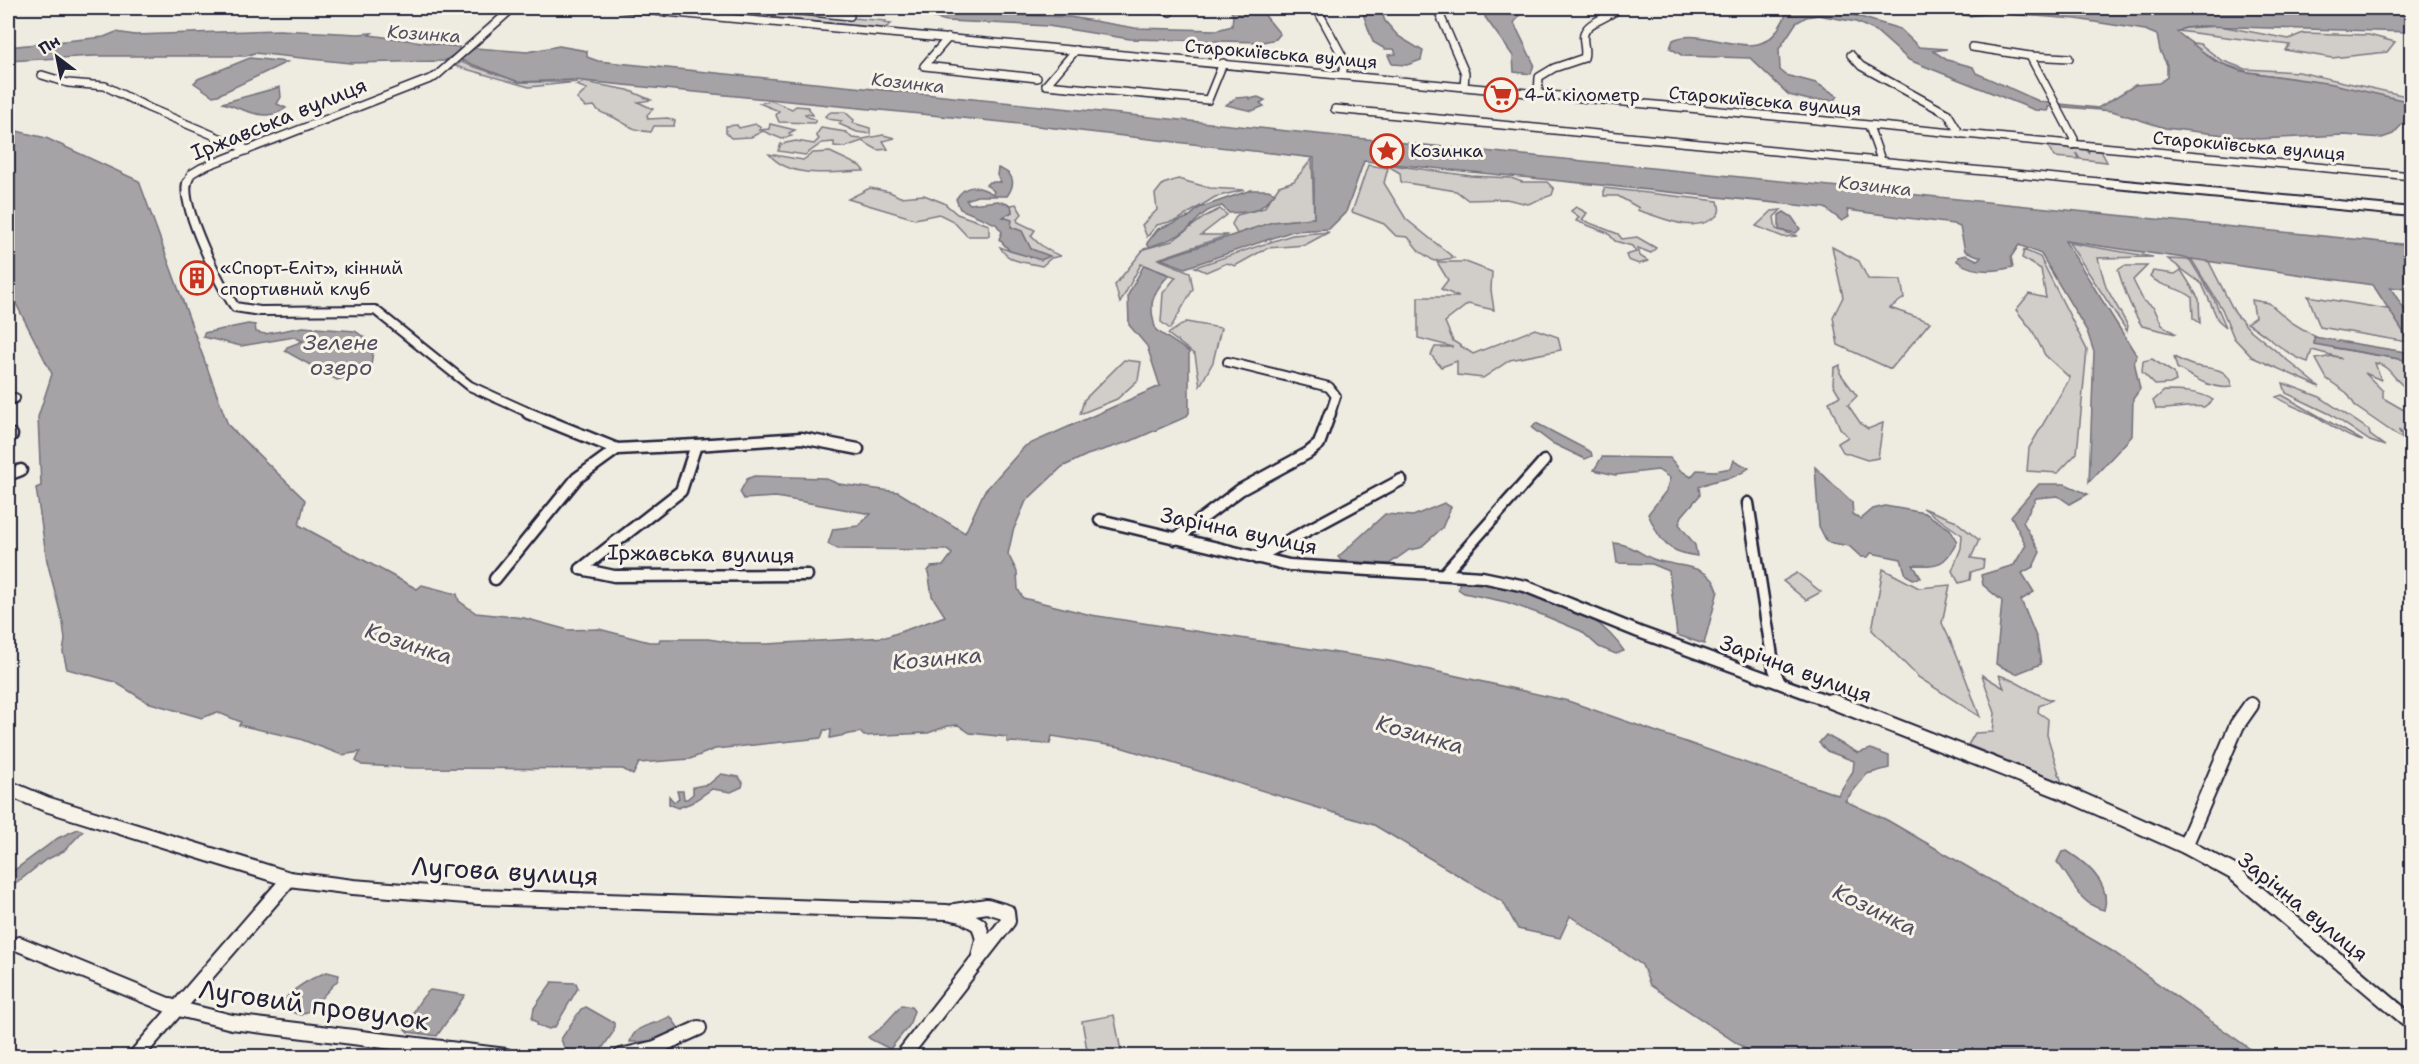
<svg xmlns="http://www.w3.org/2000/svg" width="2419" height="1064" font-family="'Shantell Sans',sans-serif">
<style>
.green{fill:#d1cdc9;stroke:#7a7882;stroke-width:1.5}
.water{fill:#a6a3a6;stroke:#716f7b;stroke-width:1.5}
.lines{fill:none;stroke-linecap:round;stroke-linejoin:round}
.minor-far3-casing{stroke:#22223b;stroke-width:10}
.minor-far2-casing{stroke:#22223b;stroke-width:12}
.minor-far1-casing{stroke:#22223b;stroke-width:15}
.minor-casing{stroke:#22223b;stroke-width:18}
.minor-far3{stroke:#f7f3e8;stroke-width:7}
.minor-far2{stroke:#f7f3e8;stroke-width:8}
.minor-far1{stroke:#f7f3e8;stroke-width:10}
.minor{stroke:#f7f3e8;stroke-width:14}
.labels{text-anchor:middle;stroke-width:6;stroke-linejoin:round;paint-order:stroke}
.far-water-label{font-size:18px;font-style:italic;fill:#504f60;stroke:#f7f3e8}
.far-street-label{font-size:18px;fill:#22223b;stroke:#f7f3e8}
.far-poi-label{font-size:18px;fill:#22223b;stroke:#f7f3e8;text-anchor:start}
.street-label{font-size:21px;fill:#22223b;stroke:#f7f3e8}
.water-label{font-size:22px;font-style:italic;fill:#504f60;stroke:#f7f3e8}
.near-street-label{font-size:26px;fill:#22223b;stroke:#f7f3e8}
</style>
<rect width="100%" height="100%" fill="#eeebe1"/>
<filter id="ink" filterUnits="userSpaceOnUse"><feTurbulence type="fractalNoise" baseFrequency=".0167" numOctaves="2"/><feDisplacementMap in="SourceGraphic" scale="12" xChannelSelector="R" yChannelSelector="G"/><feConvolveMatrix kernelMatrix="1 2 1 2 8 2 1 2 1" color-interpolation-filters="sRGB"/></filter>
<g filter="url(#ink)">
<g class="green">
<polygon points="745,8 886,21 884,23 891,24 882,30 736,16"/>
<polygon points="2220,26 2289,39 2303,33 2369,35 2395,42 2387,52 2332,58 2285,50 2290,45 2178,31 2185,28"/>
<polygon points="2187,42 2200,44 2221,60 2245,69 2299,72 2411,97 2411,102 2328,84 2248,72 2220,63"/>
<polygon points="463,61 463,63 519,82 578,82 529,87 455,66"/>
<path d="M584,82L628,90L651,100L638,102L653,109L647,115L648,119L668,118L675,121L674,126H654L651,132C635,131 629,126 615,118C606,113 601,115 594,106L585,107L577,99L587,89L576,85Z"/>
<polygon points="772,101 792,109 796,106 808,107 813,115 805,114 806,116 816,120 814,123 779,122 776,115 779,111 759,103"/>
<polygon points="831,112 845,112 854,120 853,123 870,128 870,134 857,132 839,124 842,121 828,119 825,116"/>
<polygon points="756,124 761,127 759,130 769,129 770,124 795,130 789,133 792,136 782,139 763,131 751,137 731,138 726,133 726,126 737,125 739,128"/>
<polygon points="821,128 846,132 852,138 863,139 883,135 895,138 883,141 888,149 878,150 862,141 845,147 834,146 834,142 822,143 805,155 778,151 781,144 796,141 814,144 819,139 816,135"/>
<polygon points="2048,146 2087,150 2089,153 2088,150 2101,151 2107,162 2080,159 2076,153 2078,159 2054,157"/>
<path d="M830,152L860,166L864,171C833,172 790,180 769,154L803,160L813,153Z"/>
<polygon points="1312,159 1314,218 1273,222 1237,234 1232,224 1237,215 1264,208 1279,186 1294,181"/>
<polygon points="1385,164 1471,176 1511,178 1522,182 1547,182 1554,189 1552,195 1528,204 1506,199 1468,200 1456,191 1401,182 1400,173"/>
<polygon points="1368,165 1388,168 1384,183 1406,219 1454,258 1434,261 1419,251 1408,237 1396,236 1384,224 1352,212"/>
<polygon points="1178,179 1210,188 1244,190 1215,197 1178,220 1157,225 1147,237 1142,225 1157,210 1155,194 1163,184"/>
<polygon points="870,188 890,192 900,197 924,195 944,203 957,214 989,225 989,236 967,236 953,221 939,214 915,219 848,199"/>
<path d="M1604,188L1718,201C1720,209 1721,213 1714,218C1691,234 1662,217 1637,210L1639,208L1618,196H1604Z"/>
<path d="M1016,204L1022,214L1017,219L1018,222L1035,230L1031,236C1039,245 1051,253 1061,256L1051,258L1042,266C1025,261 1009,264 1000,247L1010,251L1049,256L1031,249L1022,231L1011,227L1002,217L1012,212L1011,205Z"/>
<polygon points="1576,207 1587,213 1582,220 1618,234 1622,239 1637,237 1656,248 1651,253 1638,248 1640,256 1648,261 1639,264 1628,260 1626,255 1636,252 1632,246 1615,241 1608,233 1576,221 1579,217 1571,211"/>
<polygon points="1220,209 1227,215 1201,235 1228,235 1158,259 1190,272 1193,289 1170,329 1161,322 1163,293 1176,277 1141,264 1120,303 1115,285 1144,249 1172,241 1206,216"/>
<polygon points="1781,210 1774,217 1776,229 1797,236 1783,237 1756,226 1772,211"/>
<polygon points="1329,232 1305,245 1267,248 1235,266 1227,263 1206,272 1195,267 1292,235"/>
<polygon points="2069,243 2153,257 2098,258 2106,287 2128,326 2127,331"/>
<polygon points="1832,247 1859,261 1868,279 1901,280 1904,298 1890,308 1930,322 1891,369 1838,345 1833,317 1843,297"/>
<polygon points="2024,250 2040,257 2087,350 2077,453 2058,473 2027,471 2029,448 2070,378 2045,355 2032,330 2016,310 2029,294 2046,298 2041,269 2022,258"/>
<polygon points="2190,257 2208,260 2235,313 2248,328 2320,387 2252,357 2234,338 2222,309"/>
<polygon points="2168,259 2190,260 2214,299 2226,327 2218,320 2202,284"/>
<polygon points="1437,262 1466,262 1492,272 1491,290 1494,310 1468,304 1445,322 1453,341 1473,354 1535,329 1558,337 1561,350 1510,360 1483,378 1457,375 1457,361 1441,367 1431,355 1435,347 1453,347 1418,338 1418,297 1459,297 1441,289 1448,280"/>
<path d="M2124,266H2147L2133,280L2143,300L2154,308L2162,325L2176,334L2142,326C2131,309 2124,290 2118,270Z"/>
<path d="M2181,270L2199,299L2200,323L2193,318L2192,297C2178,286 2161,288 2150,276L2153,271L2175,274Z"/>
<polygon points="2308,296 2393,310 2408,342 2320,327"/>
<path d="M2252,300L2269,303L2291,322L2334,348L2411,361V391C2396,385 2391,365 2375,363L2381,380L2365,373L2383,391V398L2411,414V442L2398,429L2404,440L2356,407L2347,393L2327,379L2316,359L2333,356L2342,358L2312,350L2308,362C2285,355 2268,335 2247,323L2255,317Z"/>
<polygon points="1186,322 1221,328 1213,362 1200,386 1195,355 1168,334"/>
<path d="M2174,357C2180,360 2186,363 2192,365C2209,370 2228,365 2232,387C2212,390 2194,378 2177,368Z"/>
<polygon points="2152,359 2174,373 2176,381 2170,384 2155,385 2142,372 2143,361"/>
<polygon points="1124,360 1141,362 1138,380 1117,399 1080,414 1084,400"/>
<polygon points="1840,365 1840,373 1857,396 1848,405 1861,424 1868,429 1883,423 1878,458 1867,460 1843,452 1838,443 1848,437 1840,428 1829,402 1840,396 1833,384 1834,368"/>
<polygon points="2283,383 2320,397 2369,430 2370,435 2385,446 2370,441 2330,414 2286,393"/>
<path d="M2164,391C2180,391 2200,391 2213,400L2204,407C2188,405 2173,410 2156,409L2153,401Z"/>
<path d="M2282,395L2363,441C2347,438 2331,425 2316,416C2302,409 2289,406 2276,397Z"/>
<polygon points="1923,508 1954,520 1979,540 1971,558 1984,560 1983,568 1971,572 1970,580 1959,583 1952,571 1961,548 1962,535"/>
<polygon points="1883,569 1919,588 1950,585 1942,623 1957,655 1980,717 1918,677 1872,630"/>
<polygon points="1797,573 1821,592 1806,600 1783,581"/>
<path d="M1982,675L2004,688L1999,675C2019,681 2032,694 2052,700L2039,706L2038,712L2048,719L2047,735L2062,783L1968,745L1975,733L1993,732L1995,713Z"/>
<polygon points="1114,1015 1122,1056 1088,1056 1082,1021"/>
</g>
<g class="water">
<polygon points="874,8 954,8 985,14 1070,17 1135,28 1217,30 1232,26 1233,15 1229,8 1259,8 1280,34 1276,39 1263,42 1130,39 1048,26 947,21 923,15"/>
<polygon points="1361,8 1380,8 1385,21 1398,36 1423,51 1421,60 1407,65 1392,64 1388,55 1396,54 1394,49 1385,49 1373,42"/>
<polygon points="1505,8 1524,8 1514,23 1534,64 1531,74 1514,72 1513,56 1485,17 1486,13"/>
<path d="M1786,8H1841L1847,13L1900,29L1919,47L1947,49L1933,51L1947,60L1973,67L1976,73L2041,102L2098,108L2135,85L2159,83L2167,77V65L2160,51L2157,35L2145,30L2076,19L1993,13L1968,16L1945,9L1888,8H2411V32L2203,26L2185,28L2177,32L2215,61L2241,71L2333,84L2411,102V115L2393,134L2382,138L2344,135L2259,139L2165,128L2112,111L2053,106L2048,107V111L2035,110L1909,60L1876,31L1856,22L1818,15L1806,17L1796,23L1779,49L1780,70L1786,75L1816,83L1838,96L1835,100H1809L1789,95L1750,58L1683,56L1670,48L1673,40C1705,25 1755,66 1778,29C1782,22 1788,15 1786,8Z"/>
<polygon points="279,30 358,34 372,33 369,35 459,47 459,52 444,61 350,63 254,53 246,56 94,56 8,61 8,47 104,37 116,32 135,35"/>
<path d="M559,46L587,51V57L598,61L2411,245V290L2390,287L2411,320V344L2373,285L2065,241L2137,356L2134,361L2140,389L2133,399L2132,436L2089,482L2094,352L2087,331L2041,254L2019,245L2011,257L2013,267C1994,272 1973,273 1957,261L1958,257L1967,255L1977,260L1981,257L1965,251L1960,227L1953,224L1847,210L1849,217L1842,221L1825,208L1364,161L1346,212L1329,229L1293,231L1185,268L1161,259L1273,222L1314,218V158L1002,122L573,80L519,82L458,59L475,48L527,52Z"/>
<polygon points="250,58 287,62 218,95 213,96 194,83 198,79"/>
<path d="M280,87L281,97L277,104L286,108C265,124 244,108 222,103Z"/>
<polygon points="1249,97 1249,99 1258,97 1265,100 1260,103 1264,106 1252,111 1226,105 1236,98"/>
<path d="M8,129L46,138L139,181L228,425L305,500L299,525L417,589L422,585L457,594L459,601L476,613L524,618L568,630L599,629L649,642H659L660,639H708L741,644H767L886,637L945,616L932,596L928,571L931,567L943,566L952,554L947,550L838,549L828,544L833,529L858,526L871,514L776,497L744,499L740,492L747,479L754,476L824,478L839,484L898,492L965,533L984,492L1025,446L1160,386L1147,346L1129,325L1128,295L1144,265L1169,275C1151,294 1148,305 1156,330L1189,352V413L1186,417L1131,441L1087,455L1062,467L1026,501L1013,531L1008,554L1017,572L1018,589L1023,598L1091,615L1390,661L1568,701L1838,795L1853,771L1854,761L1827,751L1819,743L1826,735L1858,753L1871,749L1889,756V768L1867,774L1845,801L1887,820L2112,951L2260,1056H1756L1650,985L1642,965L1570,916L1560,938L1518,929L1503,902L1374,825L1120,747L1052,736L1050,744L1007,742V737L970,733L958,725L948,726L928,733L864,736L860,732L830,738L831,730H824L821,738L715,749L690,759L639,763L633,775L623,769L412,768L362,765L356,761L360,752L342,755L300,739L239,725L241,722L217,712L202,718L147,702L115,682L67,669L63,652L65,640L63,623L47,561L36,488L41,486L38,417L52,374L8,288Z"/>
<path d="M998,168C1013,173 1017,182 1007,196H977L966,200L970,204L998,201L1011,205L1012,212L1003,217L1012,220L1011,227L1022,231L1031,249L1050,256L1041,260L1010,251L999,239L1002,232L996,224L960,209L956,199C966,183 977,185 993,194L994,191L986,185L989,182H1001L997,175Z"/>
<path d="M1251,190H1268L1275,193C1257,214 1256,211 1229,213L1222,206C1202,211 1202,216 1188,229C1176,238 1163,242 1149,247L1147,243L1158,229L1189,217L1199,208Z"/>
<polygon points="1784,212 1792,217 1800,229 1796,233 1779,230 1779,215"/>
<polygon points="248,324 255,325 256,332 265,334 303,327 355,331 374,344 371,365 351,376 337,380 285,351 287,347 303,341 294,337 241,346 203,337 204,333"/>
<polygon points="2314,337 2411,353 2411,361 2314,344"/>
<polygon points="1536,423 1591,452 1592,456 1585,459 1552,443 1532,428"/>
<path d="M1602,457L1670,458L1680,470L1691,477L1697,470L1715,471L1731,468L1734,460L1749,468C1730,483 1719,476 1699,487L1700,495L1682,516L1679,524L1695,545L1697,556C1665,552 1661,541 1648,514L1666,491L1670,478L1658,470L1615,475L1594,470Z"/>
<path d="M1815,467L1852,502L1853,514L1861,519L1873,509L1885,506L1925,513L1950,529L1957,542C1945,566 1938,566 1913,565L1921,578L1913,579L1906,575L1901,559L1871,553L1868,557H1861L1849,546L1827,542L1819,526Z"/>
<polygon points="2039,484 2065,484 2088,494 2070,504 2058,496 2036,498 2023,522 2040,552 2033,567 2022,573 2034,592 2021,600 2037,639 2041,664 2016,674 1996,664 2002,601 1983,585 1981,575 2014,565 2026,545 2011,516"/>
<polygon points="1444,503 1451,507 1442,528 1420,548 1409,550 1389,564 1342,561 1338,557 1385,514 1413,516"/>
<path d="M1614,543C1633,545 1638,553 1653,559C1675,568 1711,562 1718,591L1704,644L1677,635L1669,571L1652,564L1617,563Z"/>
<path d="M1460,581C1520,586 1589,599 1624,651L1616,654L1599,647L1581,631L1540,614L1506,602L1464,593L1458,589Z"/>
<polygon points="721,774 739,777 743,783 742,787 731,792 712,789 691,803 678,808 669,804 669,796 674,802 679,798 677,791 683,791 684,799 687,799 693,794 693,787 709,784"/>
<polygon points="78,829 83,831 64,851 44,861 8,890 8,875 58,838"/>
<path d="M2067,851C2086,863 2112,884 2104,910C2078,904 2073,880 2057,862L2062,852Z"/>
<path d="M327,972L339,975L338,980L309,1011L301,1015L282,1009C281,993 314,977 327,972Z"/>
<polygon points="552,982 576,983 578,988 555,1027 549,1029 537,1025 537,1022 532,1019 534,1008"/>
<path d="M430,990L465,995L437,1036L408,1032L405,1029C412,1016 418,999 430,990Z"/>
<polygon points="902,1005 911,1007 914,1011 909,1026 890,1049 870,1039 868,1037 880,1029"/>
<polygon points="586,1007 614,1023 614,1031 597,1056 567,1056 561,1039 581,1009"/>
<path d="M670,1016L680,1030C665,1043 649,1041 630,1042C636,1022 657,1026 670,1016Z"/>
</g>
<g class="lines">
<g class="minor-far3-casing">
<g id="minor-far3">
<polyline points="623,8 2412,176"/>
<polyline points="774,8 850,16"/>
<polyline points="1156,8 1170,12"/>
<polyline points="1437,8 1465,73 1464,87"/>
<polyline points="1317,9 1345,61 1342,75"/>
<polyline points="721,16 734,8"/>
<polyline points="948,38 924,66 1037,78"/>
<polyline points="1972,47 2030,56"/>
<polyline points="1076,50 1046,85 1208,100 1223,63"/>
<polyline points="1851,55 1861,66 1948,114 1960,134"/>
<polyline points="2069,58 2030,56 2074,139 2072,145"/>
<polyline points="42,75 68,83 105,86 149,108 248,150"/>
<path d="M1538,94L1539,77L1554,68L1584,58C1587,50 1582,42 1584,34C1587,21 1610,18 1619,8"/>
<polyline points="1335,109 2120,184"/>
<polyline points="1869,126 1881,160"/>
<polyline points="187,184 191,174 201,168 435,77 513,8"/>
</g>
</g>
<g class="minor-far2-casing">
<g id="minor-far2">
<path d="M187,183C181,207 220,286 235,307L260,311L375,310L470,386L532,414"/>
<polyline points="2104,183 2412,212"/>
<polyline points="1228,362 1329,387 1336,396 1330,414"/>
<polyline points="8,401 15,398"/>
</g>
</g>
<g class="minor-far1-casing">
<g id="minor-far1">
<polyline points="528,413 617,449 696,445 681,491 581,569"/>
<polyline points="8,436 12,435"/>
<polyline points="696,445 802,438 858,449"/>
<polyline points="8,475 21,470"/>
<polyline points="1748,503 1774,669 1779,681"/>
<polyline points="1100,520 1289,565 1482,577 1525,586 1639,632 1834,703"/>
<polyline points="1175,539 1240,490 1308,453 1319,444 1330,413"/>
<polyline points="1256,558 1401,480"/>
<polyline points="581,569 614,576 807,575"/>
<polyline points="1444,574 1544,461"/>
<polyline points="495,579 577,478 617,449"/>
</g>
</g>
<g class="minor-casing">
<g id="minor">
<polyline points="1831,701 2061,791 2185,846 2233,872 2412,1023"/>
<polyline points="8,788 46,804 289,879 353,887 479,897 947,912 962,915 979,925 983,939 979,957"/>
<polyline points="2185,846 2237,725 2251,705"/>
<polyline points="19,944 175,1008 232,1022 506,1056"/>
<polyline points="136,1056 289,879"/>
<polyline points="621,1056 655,1048 699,1028"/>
<polyline points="903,1056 1008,921 1007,912 987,906 955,911"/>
</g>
</g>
<use href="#minor-far3" class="minor-far3"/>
<use href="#minor-far2" class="minor-far2"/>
<use href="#minor-far1" class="minor-far1"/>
<use href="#minor" class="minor"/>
</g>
</g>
<defs>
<g id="supermarket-ring" transform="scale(1.725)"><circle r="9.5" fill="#f7f3e8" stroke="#c8321e" stroke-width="1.5"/><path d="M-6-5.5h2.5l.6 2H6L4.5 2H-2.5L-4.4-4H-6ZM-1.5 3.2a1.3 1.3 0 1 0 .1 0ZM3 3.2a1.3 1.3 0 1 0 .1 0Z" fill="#c8321e"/></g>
<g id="sight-ring" transform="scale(1.725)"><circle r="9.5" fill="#f7f3e8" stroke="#c8321e" stroke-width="1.5"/><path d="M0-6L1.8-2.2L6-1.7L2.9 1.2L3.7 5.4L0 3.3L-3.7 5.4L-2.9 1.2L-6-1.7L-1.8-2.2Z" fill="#c8321e"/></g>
<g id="building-ring" transform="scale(1.725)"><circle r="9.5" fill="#f7f3e8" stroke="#c8321e" stroke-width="1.5"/><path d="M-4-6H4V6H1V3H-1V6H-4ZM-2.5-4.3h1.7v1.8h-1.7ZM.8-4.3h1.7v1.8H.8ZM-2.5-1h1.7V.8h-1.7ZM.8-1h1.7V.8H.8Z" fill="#c8321e"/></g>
</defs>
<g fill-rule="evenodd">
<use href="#supermarket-ring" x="1501" y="95"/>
<use href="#sight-ring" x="1387" y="151"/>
<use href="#building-ring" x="197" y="278"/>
</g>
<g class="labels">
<g class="far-water-label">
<text transform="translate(424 34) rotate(4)" y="6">Козинка</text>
<text transform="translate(908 83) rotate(6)" y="6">Козинка</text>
<text transform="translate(1875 186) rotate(6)" y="6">Козинка</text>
</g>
<g class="far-street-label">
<text transform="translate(1281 54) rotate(5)" y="6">Старокиївська вулиця</text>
<text transform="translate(1765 101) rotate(5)" y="6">Старокиївська вулиця</text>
<text transform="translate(2249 146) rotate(5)" y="6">Старокиївська вулиця</text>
</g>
<g class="far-poi-label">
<text x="1524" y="101">4-й кілометр</text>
<text x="1410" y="157">Козинка</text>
<text x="220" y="274">«Спорт-Еліт», кінний<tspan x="220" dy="21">спортивний клуб</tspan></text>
</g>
<g class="street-label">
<text transform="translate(279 119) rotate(-22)" y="7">Іржавська вулиця</text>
<text transform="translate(1239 531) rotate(12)" y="7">Зарічна вулиця</text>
<text transform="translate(701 554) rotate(1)" y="7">Іржавська вулиця</text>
<text transform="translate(1796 669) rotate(20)" y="7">Зарічна вулиця</text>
<text transform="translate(2303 907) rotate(39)" y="7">Зарічна вулиця</text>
</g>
<g class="water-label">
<text x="341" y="350">Зелене<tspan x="341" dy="25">озеро</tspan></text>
<text transform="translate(409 643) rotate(18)" y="8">Козинка</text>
<text transform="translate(937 658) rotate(-5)" y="8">Козинка</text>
<text transform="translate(1420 734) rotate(16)" y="8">Козинка</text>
<text transform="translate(1875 909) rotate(26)" y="8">Козинка</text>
</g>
<g class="near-street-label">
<text transform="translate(505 871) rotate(3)" y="9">Лугова вулиця</text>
<text transform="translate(314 1005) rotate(8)" y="9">Луговий провулок</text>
</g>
</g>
<rect width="2419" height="1064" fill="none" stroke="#f7f3e8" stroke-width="30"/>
<rect x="15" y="15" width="2389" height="1034" fill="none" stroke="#22223b" stroke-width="2" filter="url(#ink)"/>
<g transform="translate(57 57) rotate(328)" stroke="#f7f3e8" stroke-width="4.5" paint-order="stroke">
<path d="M0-4.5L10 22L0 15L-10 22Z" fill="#22223b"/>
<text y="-9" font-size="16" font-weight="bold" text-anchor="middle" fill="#22223b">Пн</text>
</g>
</svg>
